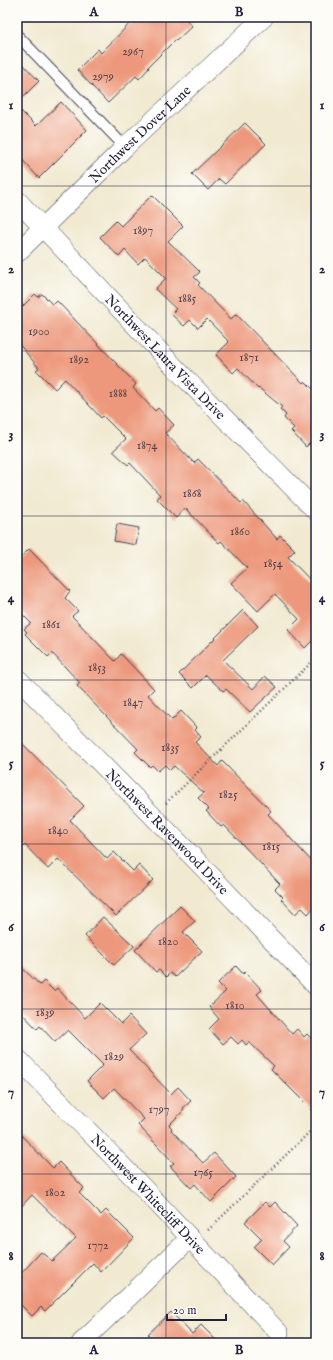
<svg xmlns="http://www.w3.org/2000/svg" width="333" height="1360" font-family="'IM FELL English',serif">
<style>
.building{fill:#ed987c}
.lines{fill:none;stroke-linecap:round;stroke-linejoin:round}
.lane-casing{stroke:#414052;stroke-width:12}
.street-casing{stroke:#414052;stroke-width:20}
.path{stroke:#414052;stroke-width:2.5;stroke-dasharray:1 3;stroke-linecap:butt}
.lane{stroke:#fff;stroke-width:10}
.street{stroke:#fff;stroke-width:19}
.grid{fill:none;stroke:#22223b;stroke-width:1;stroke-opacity:0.55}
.labels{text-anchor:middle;stroke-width:3;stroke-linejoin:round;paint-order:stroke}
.number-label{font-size:12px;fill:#55404b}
.street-label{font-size:14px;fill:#22223b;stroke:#fdfcf7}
.neatline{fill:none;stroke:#22223b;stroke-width:1.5}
.grid-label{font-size:13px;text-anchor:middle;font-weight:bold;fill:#22223b}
</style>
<rect width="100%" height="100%" fill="#fdfcf7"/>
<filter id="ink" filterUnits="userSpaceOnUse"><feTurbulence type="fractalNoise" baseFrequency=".025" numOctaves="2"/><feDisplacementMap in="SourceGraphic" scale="8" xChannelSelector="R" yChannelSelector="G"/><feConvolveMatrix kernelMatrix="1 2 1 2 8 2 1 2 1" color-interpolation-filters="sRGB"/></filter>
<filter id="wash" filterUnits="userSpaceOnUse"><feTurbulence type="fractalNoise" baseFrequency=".012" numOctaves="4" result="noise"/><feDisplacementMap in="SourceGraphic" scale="16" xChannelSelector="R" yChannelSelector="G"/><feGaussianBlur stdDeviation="0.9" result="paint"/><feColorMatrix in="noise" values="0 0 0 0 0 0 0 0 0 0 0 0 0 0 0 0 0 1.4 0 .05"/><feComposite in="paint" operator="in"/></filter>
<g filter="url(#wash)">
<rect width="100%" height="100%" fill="#f1ead1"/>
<g id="blocks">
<g class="building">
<polygon points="136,17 184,17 192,26 176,41 175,40 148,67 149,68 139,79 136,76 108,103 77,70 98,49 101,53"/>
<polygon points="17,58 39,81 17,103"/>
<polygon points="61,102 87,130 39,178 17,154 17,107 36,126"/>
<polygon points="245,123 266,144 225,184 219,179 208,190 192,174"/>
<polygon points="152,195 183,226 168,241 200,272 194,277 200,283 198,285 231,319 236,314 303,383 305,381 316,392 316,437 306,447 291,431 294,428 284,418 286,415 280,409 282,407 259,388 258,389 238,368 233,373 216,355 229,342 207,319 198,328 190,320 184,326 171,314 176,309 155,289 166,278 145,257 138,264 125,250 119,257 100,237 116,221 121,226"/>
<polygon points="35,294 38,297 42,294 53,305 57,301 136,384 133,388 155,411 158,408 174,425 165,433 194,463 198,459 241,503 243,501 277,539 280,535 295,550 288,557 316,586 316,637 305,648 288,630 299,619 275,594 258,611 231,583 247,568 221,541 219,543 185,508 176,518 157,499 160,495 130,463 128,465 113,451 126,439 103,416 101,418 65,379 55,389 36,370 39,368 17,342 17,312"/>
<polygon points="117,524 139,528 136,545 114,541"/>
<polygon points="29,549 70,591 65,598 78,611 72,616 115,661 121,654 154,689 148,695 170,718 172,720 181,711 197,728 195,730 201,737 195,742 218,766 222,761 271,811 268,814 316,866 316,905 308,914 302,908 295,914 281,899 283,897 275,889 280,884 224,825 221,827 206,811 209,809 198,798 204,793 174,766 170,770 165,765 158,771 152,765 150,767 135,752 138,749 77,686 80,683 52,653 48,657 25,634 27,632 24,629 31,623 17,609 17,561"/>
<polygon points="243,610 258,626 223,660 253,689 265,676 277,687 250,712 226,689 223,691 206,675 193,688 179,674"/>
<polygon points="17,738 84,806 70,820 107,859 114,852 133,871 139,865 153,880 116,916 58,859 48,869 25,845 17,852"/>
<polygon points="180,906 195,921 183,932 202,951 175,977 170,973 166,977 159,970 156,972 135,950"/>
<polygon points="103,917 134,946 114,965 85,936"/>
<polygon points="17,963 40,985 44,981 54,991 57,988 85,1018 100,1003 121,1024 129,1016 146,1034 129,1050 171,1094 178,1087 191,1101 183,1108 184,1110 169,1125 172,1128 171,1130 203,1163 214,1153 236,1177 211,1202 195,1184 191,1188 170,1166 174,1163 138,1125 144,1119 114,1088 104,1098 87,1081 103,1065 68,1030 55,1042 40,1026 37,1029 17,1008"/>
<polygon points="236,966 243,974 245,972 262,990 257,994 292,1034 297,1029 304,1037 307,1034 316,1044 316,1114 271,1069 274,1066 249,1042 246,1045 242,1040 238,1044 231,1037 223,1044 209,1029 219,1019 209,1007 226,991 218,983"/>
<polygon points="17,1131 53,1168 59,1162 84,1188 79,1193 101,1215 106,1210 134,1238 101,1272 93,1263 45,1311 41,1307 32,1316 17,1301 17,1278 41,1252 52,1261 76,1238 32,1195 17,1211"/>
<polygon points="265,1202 270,1207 275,1202 297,1226 283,1241 289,1247 272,1265 254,1247 262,1239 245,1222"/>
<polygon points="171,1312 192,1334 201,1325 219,1343 156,1343 148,1334"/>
</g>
</g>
</g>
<g filter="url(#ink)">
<use href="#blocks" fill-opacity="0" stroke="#414052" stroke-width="1"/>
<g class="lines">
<g class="lane-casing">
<polyline id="lane" points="17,35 125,147"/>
</g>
<g class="street-casing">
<g id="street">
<path id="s1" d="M17,200L183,376L316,511"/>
<path id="s2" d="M17,253L125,147L264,17"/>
<path id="s3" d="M17,678L195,859L316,986"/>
<path id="s4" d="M17,1058L132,1176L279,1333"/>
<polyline points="81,1343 190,1238"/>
</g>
</g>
<g class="path">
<polyline points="166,803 316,658"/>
<polyline points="208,1230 316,1126"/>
</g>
<use href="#lane" class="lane"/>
<use href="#street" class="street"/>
</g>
</g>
<path class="grid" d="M166,17V1343M17,186H316M17,351H316M17,516H316M17,680H316M17,844H316M17,1009H316M17,1174H316"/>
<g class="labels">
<g class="number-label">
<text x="133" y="55">2967</text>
<text x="103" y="80">2979</text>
<text x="143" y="234">1897</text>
<text x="187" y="302">1885</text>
<text x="39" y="335">1900</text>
<text x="249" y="361">1871</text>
<text x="79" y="363">1892</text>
<text x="118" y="397">1888</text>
<text x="147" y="449">1874</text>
<text x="192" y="497">1868</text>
<text x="240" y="535">1860</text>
<text x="273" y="567">1854</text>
<text x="51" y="628">1861</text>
<text x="97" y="671">1853</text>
<text x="133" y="706">1847</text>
<text x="170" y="751">1835</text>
<text x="228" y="798">1825</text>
<text x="58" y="834">1840</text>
<text x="271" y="850">1815</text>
<text x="168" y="945">1820</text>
<text x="235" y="1009">1810</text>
<text x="45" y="1016">1839</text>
<text x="114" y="1060">1829</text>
<text x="159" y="1113">1797</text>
<text x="203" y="1176">1765</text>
<text x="55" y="1196">1802</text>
<text x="98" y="1249">1772</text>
</g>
<g class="street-label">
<text dy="5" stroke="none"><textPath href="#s2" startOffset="171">Northwest Dover Lane</textPath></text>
<text dy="5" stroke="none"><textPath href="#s1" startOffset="216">Northwest Laura Vista Drive</textPath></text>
<text dy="5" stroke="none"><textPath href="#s3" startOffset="215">Northwest Ravenwood Drive</textPath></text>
<text dy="5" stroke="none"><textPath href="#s4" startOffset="189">Northwest Whitecliff Drive</textPath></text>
</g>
</g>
<rect width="333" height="1360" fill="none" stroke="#fdfcf7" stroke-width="44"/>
<path d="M167 1314v6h59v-6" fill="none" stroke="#22223b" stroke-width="2"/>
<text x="173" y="1314" font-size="12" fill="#22223b" stroke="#fdfcf7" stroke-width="3" paint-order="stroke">20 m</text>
<rect x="22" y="22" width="289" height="1316" class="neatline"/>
<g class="grid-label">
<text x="94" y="16">A</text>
<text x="239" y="16">B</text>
<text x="11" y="109">1</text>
<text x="322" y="109">1</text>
<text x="11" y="273">2</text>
<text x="322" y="273">2</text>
<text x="11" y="438">3</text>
<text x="322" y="438">3</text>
<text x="11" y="602">4</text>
<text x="322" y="602">4</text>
<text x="11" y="767">5</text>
<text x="322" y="767">5</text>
<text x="11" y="931">6</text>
<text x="322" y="931">6</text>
<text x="11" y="1096">7</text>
<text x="322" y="1096">7</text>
<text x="11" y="1260">8</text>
<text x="322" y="1260">8</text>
<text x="94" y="1354">A</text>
<text x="239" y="1354">B</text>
</g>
</svg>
